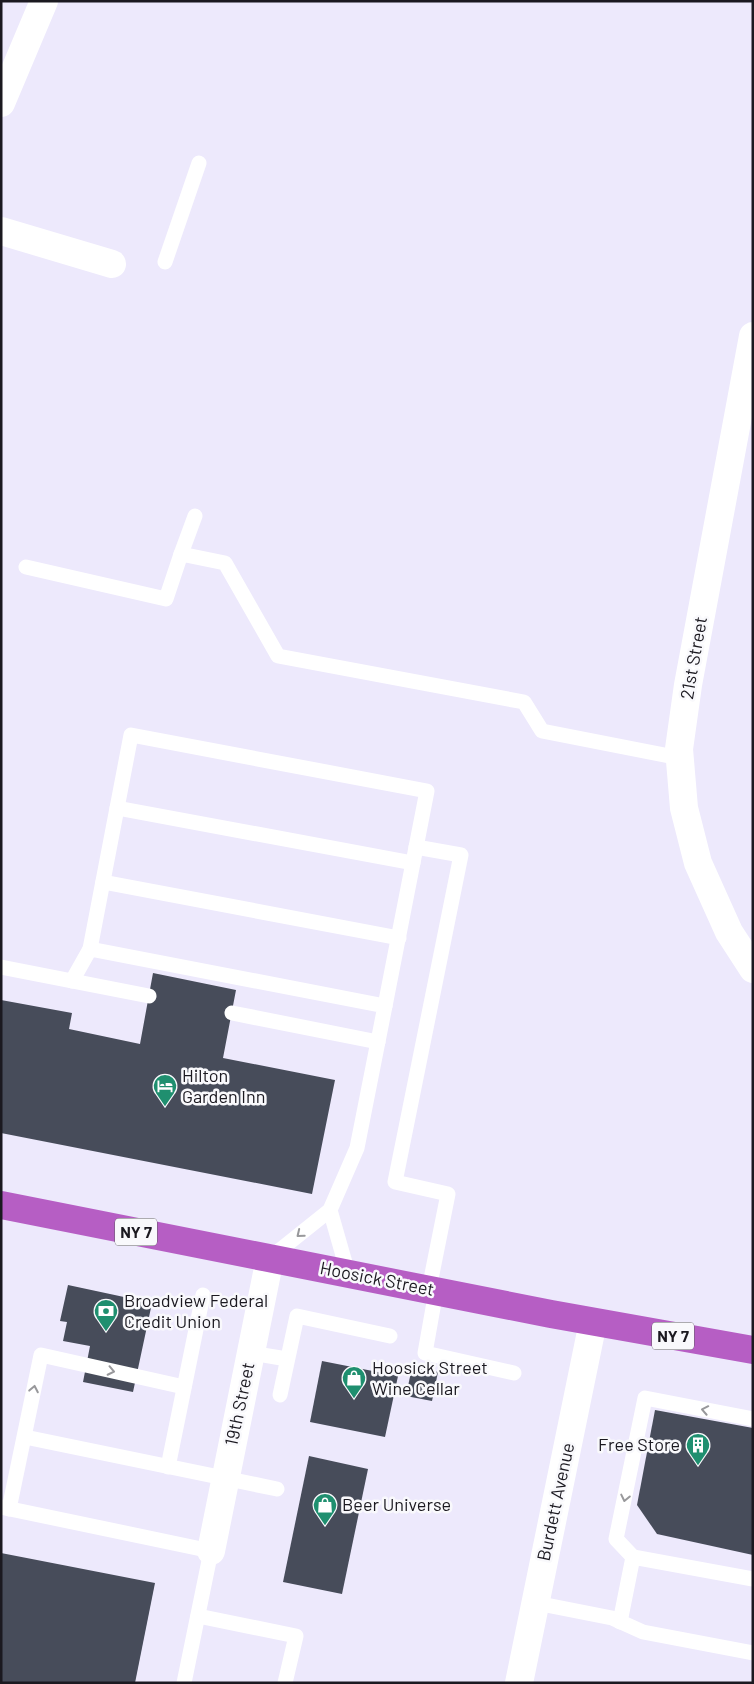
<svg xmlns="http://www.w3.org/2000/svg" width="754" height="1684" font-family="Barlow,sans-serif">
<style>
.building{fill:#474c5a}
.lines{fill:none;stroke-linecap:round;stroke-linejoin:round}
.lane{stroke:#fff;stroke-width:15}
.street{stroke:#fff;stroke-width:28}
.secondary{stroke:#fff;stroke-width:28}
.highway{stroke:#b65ec4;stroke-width:28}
.oneway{stroke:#98989b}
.labels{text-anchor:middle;stroke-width:5;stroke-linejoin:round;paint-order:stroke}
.shield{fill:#f9f9fc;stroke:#5e5c62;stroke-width:1}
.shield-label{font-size:16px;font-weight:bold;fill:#1b1920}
.street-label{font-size:18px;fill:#1b1920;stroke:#f9f9fc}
.poi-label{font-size:18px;fill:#1b1920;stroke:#f9f9fc;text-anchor:start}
</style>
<rect width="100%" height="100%" fill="#ede9fc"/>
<g class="building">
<polygon points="153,973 236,990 223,1058 335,1080 312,1194 1,1133 1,1000 72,1013 69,1029 140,1044"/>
<polygon points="68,1285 152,1303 133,1392 83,1382 90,1346 63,1341 67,1322 60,1321"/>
<polygon points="322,1361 398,1376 385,1437 310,1422"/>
<polygon points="412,1367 438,1372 432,1401 406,1396"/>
<polygon points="655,1410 753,1428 753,1555 657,1534 637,1505"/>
<polygon points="309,1456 368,1469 342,1594 283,1582"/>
<polygon points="1,1553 155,1583 135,1683 1,1683"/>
</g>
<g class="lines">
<g class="lane">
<polyline points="165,262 199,163"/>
<polyline points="181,554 195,516"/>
<polyline points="26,567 166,599 181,554 225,563 278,656 524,702 542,731 680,758"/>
<polyline points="117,808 413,863"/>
<polyline points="416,847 461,855 395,1182 448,1194 429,1289"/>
<polyline points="103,882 399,938"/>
<polyline points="90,949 131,735 427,791 385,1006"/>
<polyline points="1,967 149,996"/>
<polyline points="72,981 90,949 385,1006 357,1148 330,1210 270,1258"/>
<polyline points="232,1013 378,1042"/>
<polyline points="330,1210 348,1273"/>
<polyline points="436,1291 425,1353 514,1373"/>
<polyline points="251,1353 287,1359"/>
<polyline points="280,1395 297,1316 390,1336"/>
<polyline points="25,1437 277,1489"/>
<polyline points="168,1467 203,1295"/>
<polyline points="1,1507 211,1551 184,1683"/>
<polyline points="9,1509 41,1355 184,1387"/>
<polyline points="633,1557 616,1539 645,1398 753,1419"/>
<polyline points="536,1603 612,1618 643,1632 753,1653"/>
<polyline points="198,1616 296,1636 285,1683"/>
<polyline points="620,1622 633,1557 753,1579"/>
</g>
<g class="street">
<polyline points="1,103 44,1"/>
<polyline points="1,231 112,264"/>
<polyline points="753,336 688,685 679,749 684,808 698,863 729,932 753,969"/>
<polyline points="211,1551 270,1258"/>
</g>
<polyline class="secondary" points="519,1683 593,1322"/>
<polyline class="highway" points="1,1205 551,1314 753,1350"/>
</g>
<defs><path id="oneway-chevron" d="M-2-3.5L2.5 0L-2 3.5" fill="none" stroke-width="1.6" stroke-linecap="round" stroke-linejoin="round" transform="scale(1.25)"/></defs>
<g class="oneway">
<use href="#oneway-chevron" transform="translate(300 1234) rotate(141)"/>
<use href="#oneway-chevron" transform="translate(111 1371) rotate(12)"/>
<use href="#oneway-chevron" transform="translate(34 1389) rotate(-79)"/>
<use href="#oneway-chevron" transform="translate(705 1410) rotate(-169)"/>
<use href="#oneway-chevron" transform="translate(625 1498) rotate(102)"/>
</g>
<defs>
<g id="hotel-pin" transform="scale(1.25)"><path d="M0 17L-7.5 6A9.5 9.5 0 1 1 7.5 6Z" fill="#1f8f6f" stroke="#f9f9fc"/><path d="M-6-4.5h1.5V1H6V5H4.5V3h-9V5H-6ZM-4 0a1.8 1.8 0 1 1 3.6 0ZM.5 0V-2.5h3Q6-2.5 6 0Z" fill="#fff"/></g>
<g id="bank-pin" transform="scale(1.25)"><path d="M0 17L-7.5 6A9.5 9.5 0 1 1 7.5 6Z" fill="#1f8f6f" stroke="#f9f9fc"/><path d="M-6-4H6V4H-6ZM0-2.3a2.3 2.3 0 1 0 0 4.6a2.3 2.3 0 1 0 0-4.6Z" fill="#fff"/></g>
<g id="shop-pin" transform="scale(1.25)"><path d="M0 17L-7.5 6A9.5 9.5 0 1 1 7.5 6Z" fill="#1f8f6f" stroke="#f9f9fc"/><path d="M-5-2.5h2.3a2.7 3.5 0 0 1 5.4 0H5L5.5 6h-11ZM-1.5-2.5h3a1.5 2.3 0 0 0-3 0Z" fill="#fff"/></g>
<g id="building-pin" transform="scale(1.25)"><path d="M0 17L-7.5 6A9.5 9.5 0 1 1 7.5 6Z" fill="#1f8f6f" stroke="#f9f9fc"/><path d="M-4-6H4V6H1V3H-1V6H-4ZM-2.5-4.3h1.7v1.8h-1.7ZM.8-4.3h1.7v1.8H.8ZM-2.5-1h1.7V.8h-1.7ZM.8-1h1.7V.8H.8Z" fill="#fff"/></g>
</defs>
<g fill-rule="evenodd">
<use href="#hotel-pin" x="165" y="1086"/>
<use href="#bank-pin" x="106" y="1311"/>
<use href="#shop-pin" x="354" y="1378"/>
<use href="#building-pin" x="698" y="1445"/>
<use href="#shop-pin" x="325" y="1505"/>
</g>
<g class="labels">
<g class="shield">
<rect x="115" y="1218.5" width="42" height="27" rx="4"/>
<rect x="652" y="1322.5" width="42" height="27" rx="4"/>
</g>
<g class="shield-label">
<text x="136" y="1238">NY 7</text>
<text x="673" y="1342">NY 7</text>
</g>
<g class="street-label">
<text transform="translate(694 658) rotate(-80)" y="6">21st Street</text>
<text transform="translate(377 1279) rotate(11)" y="6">Hoosick Street</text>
<text transform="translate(240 1404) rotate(-78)" y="6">19th Street</text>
<text transform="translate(556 1502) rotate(-78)" y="6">Burdett Avenue</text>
</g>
<g class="poi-label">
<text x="182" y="1082">Hilton<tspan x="182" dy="21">Garden Inn</tspan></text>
<text x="124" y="1307">Broadview Federal<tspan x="124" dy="21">Credit Union</tspan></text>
<text x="372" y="1374">Hoosick Street<tspan x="372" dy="21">Wine Cellar</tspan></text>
<text x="680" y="1451" text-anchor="end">Free Store</text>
<text x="342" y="1511">Beer Universe</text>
</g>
</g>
<rect width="754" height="1684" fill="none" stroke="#1b1920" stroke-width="5"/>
</svg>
